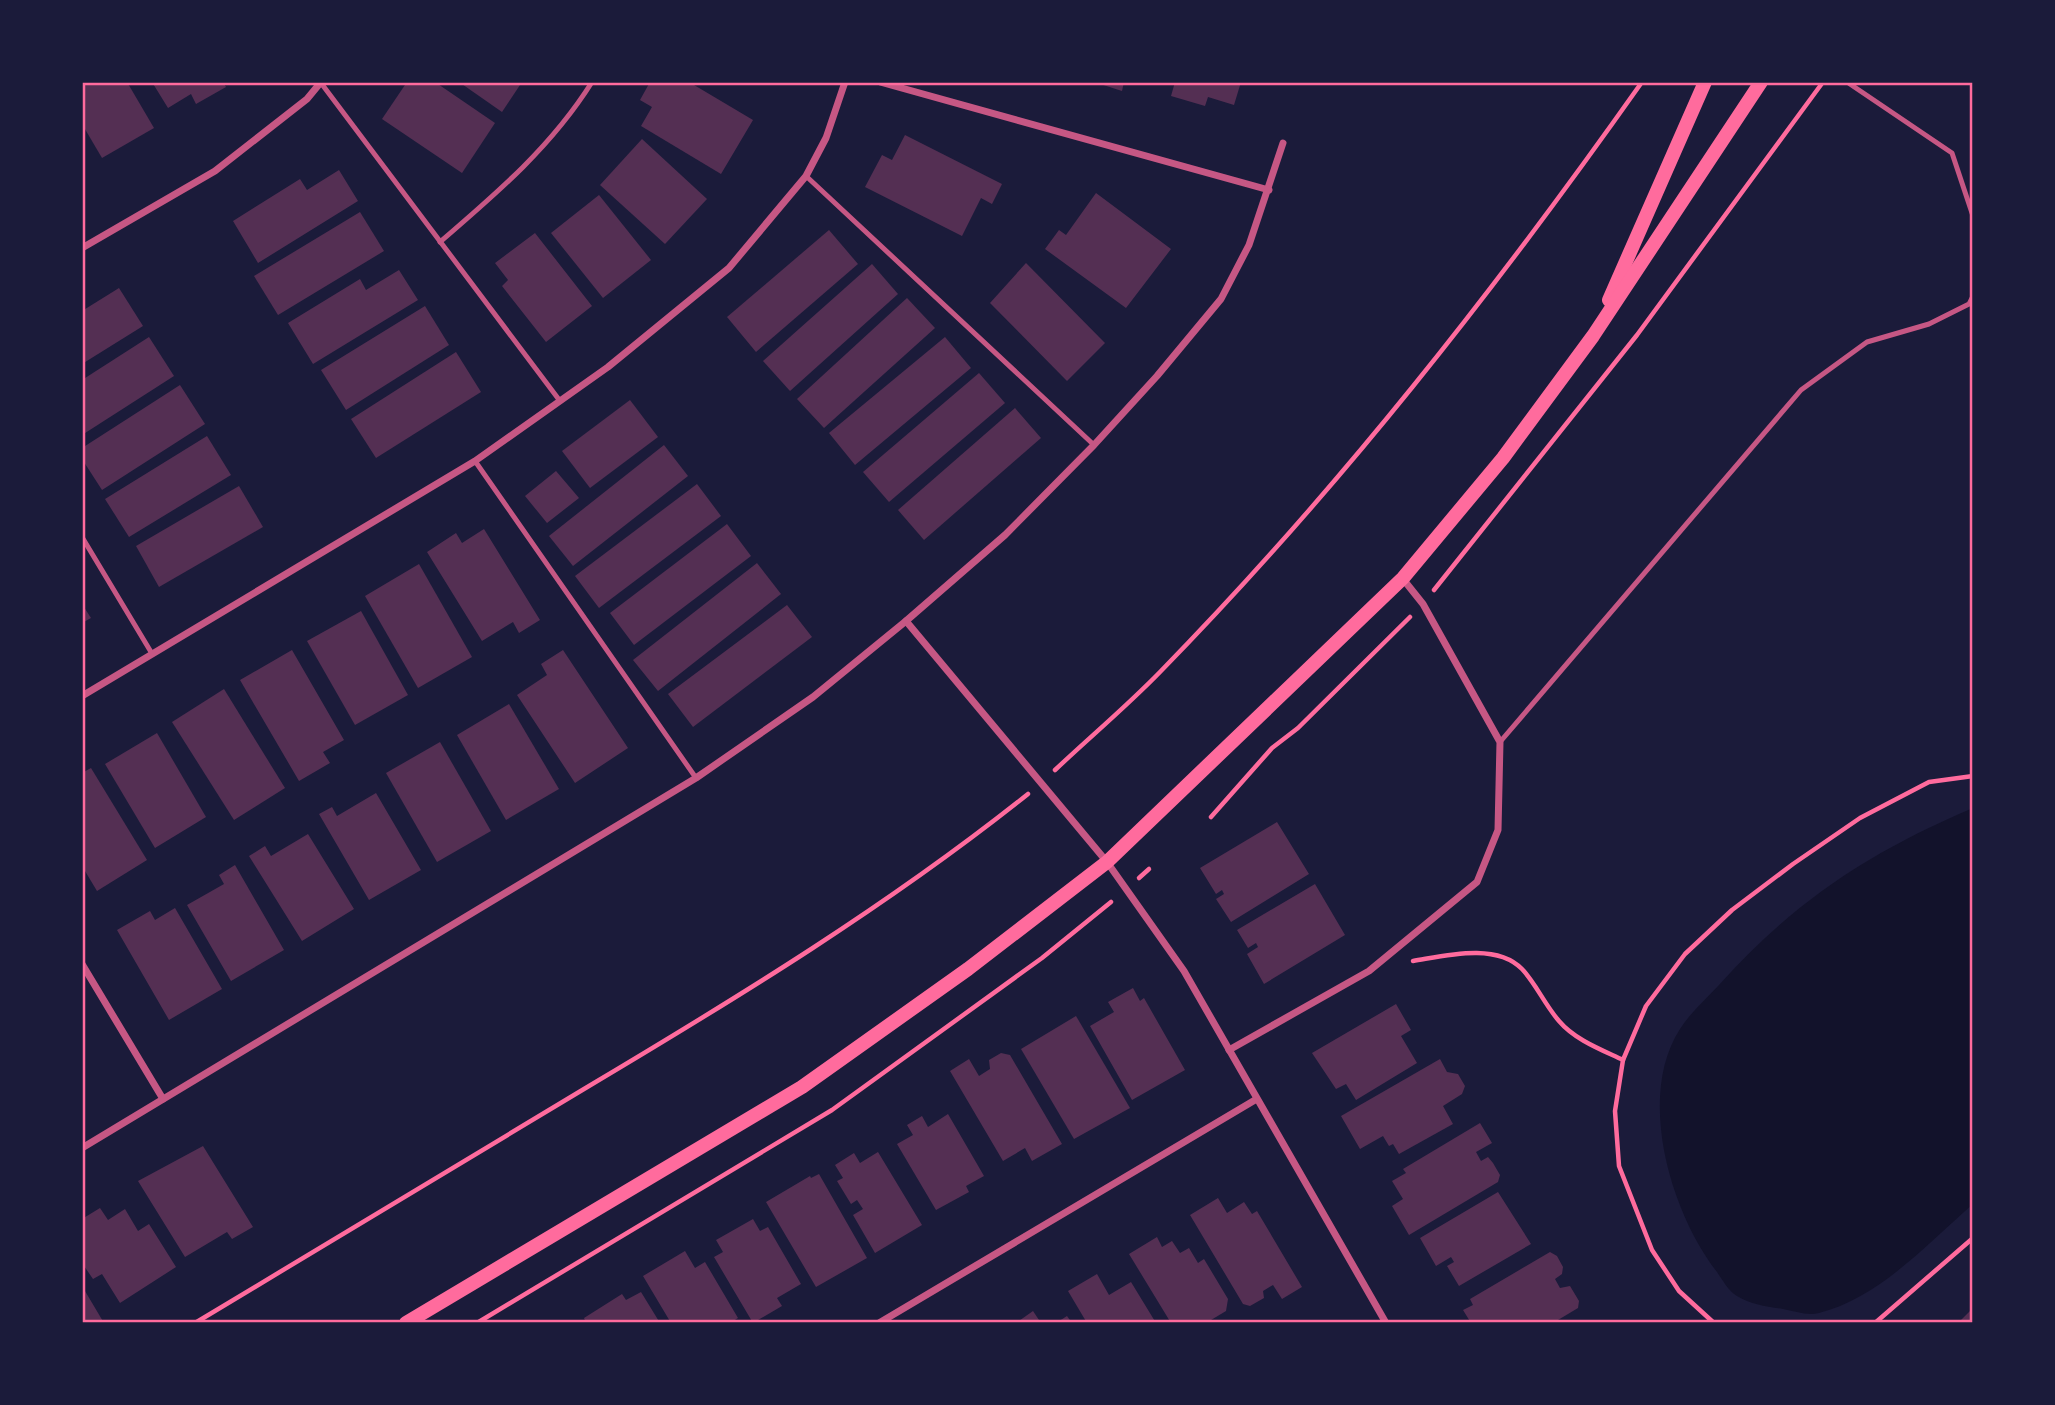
<svg xmlns="http://www.w3.org/2000/svg" width="2055" height="1405" font-family="'Roboto Condensed',sans-serif">
<style>
.water{fill:#12122b}
.building{fill:#542f53}
.lines{fill:none;stroke-linecap:round;stroke-linejoin:round}
.path{stroke:#ff6b9d;stroke-width:4.5}
.service{stroke:#c65784;stroke-width:5}
.minor{stroke:#c65784;stroke-width:7}
.secondary{stroke:#ff6b9d;stroke-width:14}
.neatline{fill:none;stroke:#ff6b9d;stroke-width:2.5}
</style>
<rect width="100%" height="100%" fill="#1b1b3a"/>
<path class="water" d="M1973,808V1204C1927,1244 1879,1298 1819,1313C1808,1316 1794,1311 1783,1309C1768,1307 1749,1304 1737,1296C1729,1292 1722,1279 1717,1272C1671,1213 1636,1097 1680,1029C1690,1013 1706,999 1719,985C1793,902 1871,851 1973,808Z"/>
<g class="building">
<polygon points="82,82 127,82 154,128 102,158 82,124"/>
<polygon points="152,82 223,82 226,87 196,104 191,94 168,108"/>
<polygon points="407,82 435,82 495,123 462,173 382,119"/>
<polygon points="459,82 522,82 502,112"/>
<polygon points="650,82 689,82 753,120 721,174 641,126 652,107 640,100"/>
<polygon points="1094,82 1124,82 1122,91"/>
<polygon points="1175,82 1241,82 1234,105 1208,97 1205,106 1171,96"/>
<polygon points="905,135 1002,184 992,204 981,198 962,236 865,187 882,155 892,160"/>
<polygon points="642,139 707,199 665,244 600,185"/>
<polygon points="339,170 358,201 258,263 233,221 300,179 307,190"/>
<polygon points="1096,193 1171,249 1126,308 1045,249 1059,230 1066,235"/>
<polygon points="599,195 651,260 603,298 551,233"/>
<polygon points="360,212 384,251 278,315 254,276"/>
<polygon points="829,230 858,264 756,352 727,317"/>
<polygon points="535,233 592,306 546,342 502,286 508,280 495,263"/>
<polygon points="1026,263 1105,343 1067,381 990,303"/>
<polygon points="872,264 898,294 790,391 763,361"/>
<polygon points="399,270 418,300 313,364 288,323 360,279 366,290"/>
<polygon points="119,288 143,326 82,364 82,311"/>
<polygon points="907,298 935,328 824,428 797,399"/>
<polygon points="425,306 449,345 346,410 321,370"/>
<polygon points="149,337 174,376 82,435 82,380"/>
<polygon points="945,337 971,368 855,465 829,433"/>
<polygon points="456,352 481,392 376,458 351,419"/>
<polygon points="979,373 1005,403 889,502 863,472"/>
<polygon points="180,385 205,424 102,490 82,459 82,448"/>
<polygon points="630,400 658,437 590,488 562,451"/>
<polygon points="1015,408 1041,438 924,540 898,510"/>
<polygon points="207,436 231,475 129,537 105,499"/>
<polygon points="664,445 688,476 573,566 549,536"/>
<polygon points="556,471 579,498 547,523 525,496"/>
<polygon points="697,484 721,516 599,608 575,576"/>
<polygon points="239,486 263,527 159,587 136,546"/>
<polygon points="727,524 751,556 634,645 610,613"/>
<polygon points="484,529 540,620 519,633 513,622 482,641 427,552 456,533 462,543"/>
<polygon points="757,563 781,594 658,691 633,660"/>
<polygon points="419,564 472,657 418,688 365,596"/>
<polygon points="82,604 91,618 82,623"/>
<polygon points="787,605 812,637 693,727 668,694"/>
<polygon points="361,611 408,695 355,725 307,641"/>
<polygon points="292,650 344,740 323,752 330,763 299,781 240,680"/>
<polygon points="563,650 628,748 575,783 517,695 547,675 541,664"/>
<polygon points="224,689 285,788 234,820 172,722"/>
<polygon points="509,704 559,789 506,820 457,735"/>
<polygon points="157,733 206,817 155,848 105,764"/>
<polygon points="440,742 491,831 437,862 386,773"/>
<polygon points="91,768 147,860 97,891 82,866 82,773"/>
<polygon points="376,793 421,870 369,900 319,814 332,807 337,816"/>
<polygon points="1277,822 1309,874 1231,922 1216,899 1224,894 1222,890 1216,894 1200,868"/>
<polygon points="308,834 354,909 302,941 249,856 265,846 271,856"/>
<polygon points="235,865 284,950 231,981 187,905 224,884 219,875"/>
<polygon points="1315,884 1345,935 1264,984 1247,954 1258,947 1256,943 1248,948 1237,930"/>
<polygon points="175,908 222,989 169,1020 117,930 150,911 155,920"/>
<polygon points="1133,988 1140,1001 1144,998 1185,1070 1132,1100 1090,1026 1114,1012 1108,1002"/>
<polygon points="1396,1004 1411,1030 1401,1036 1417,1063 1356,1100 1346,1084 1336,1089 1312,1053"/>
<polygon points="1076,1016 1130,1108 1074,1139 1021,1049"/>
<polygon points="1001,1053 1010,1055 1062,1144 1032,1161 1025,1148 1003,1161 950,1071 969,1059 979,1076 990,1069 989,1060"/>
<polygon points="1440,1059 1447,1072 1458,1074 1465,1086 1462,1094 1443,1106 1453,1124 1399,1154 1393,1144 1389,1146 1383,1136 1360,1149 1341,1116"/>
<polygon points="948,1114 984,1176 966,1186 969,1192 936,1210 897,1144 913,1135 907,1125 922,1116 928,1127"/>
<polygon points="1480,1123 1492,1143 1476,1152 1481,1161 1488,1157 1493,1163 1500,1175 1498,1182 1409,1235 1392,1206 1403,1199 1392,1181 1406,1173 1403,1169"/>
<polygon points="203,1146 253,1227 232,1239 227,1232 185,1257 138,1181"/>
<polygon points="878,1152 922,1225 875,1253 853,1215 863,1209 857,1200 851,1204 837,1181 843,1178 835,1165 854,1153 860,1163"/>
<polygon points="819,1174 867,1258 816,1287 766,1202 810,1176 811,1178"/>
<polygon points="1498,1192 1531,1244 1459,1286 1447,1266 1454,1262 1451,1257 1436,1266 1420,1238"/>
<polygon points="1218,1198 1227,1213 1244,1202 1252,1214 1257,1211 1302,1287 1282,1299 1273,1285 1263,1291 1264,1298 1250,1306 1243,1304 1190,1215"/>
<polygon points="100,1208 108,1220 125,1209 138,1231 149,1224 176,1267 120,1303 102,1274 93,1279 82,1263 82,1219"/>
<polygon points="753,1219 760,1231 768,1227 801,1284 777,1298 782,1306 753,1323 714,1257 723,1252 716,1240"/>
<polygon points="1157,1237 1162,1247 1172,1241 1180,1253 1189,1248 1198,1263 1204,1259 1228,1299 1226,1311 1206,1323 1171,1323 1129,1254"/>
<polygon points="685,1251 695,1268 705,1262 738,1318 730,1323 671,1323 643,1276"/>
<polygon points="1550,1252 1557,1256 1563,1267 1562,1274 1555,1279 1560,1288 1570,1286 1579,1301 1578,1308 1553,1323 1471,1323 1463,1310 1473,1305 1470,1299"/>
<polygon points="1097,1274 1109,1295 1131,1282 1156,1323 1087,1323 1068,1291"/>
<polygon points="82,1286 104,1323 82,1323"/>
<polygon points="641,1292 660,1323 586,1323 584,1318 622,1294 626,1300"/>
<polygon points="1973,1308 1973,1323 1958,1323"/>
<polygon points="1033,1311 1041,1323 1016,1323"/>
<polygon points="1067,1316 1072,1323 1056,1323"/>
</g>
<g class="lines">
<g class="path">
<polyline points="1434,590 1637,335 1823,82"/>
<path d="M1055,770C1090,737 1127,706 1160,672C1338,490 1495,290 1642,82"/>
<polyline points="1211,817 1272,748 1298,728 1410,617"/>
<polyline points="1139,878 1149,869"/>
<path d="M1413,961C1444,956 1496,942 1522,969C1536,984 1545,1005 1559,1021C1575,1040 1602,1050 1623,1060"/>
<path d="M195,1323C325,1245 455,1167 584,1089C737,998 889,905 1028,794"/>
<polyline points="477,1323 832,1110 1042,958 1111,902"/>
<polyline points="1714,1323 1679,1291 1652,1250 1619,1166 1615,1111 1623,1060 1646,1006 1685,954 1732,910 1793,864 1860,818 1929,782 1973,776"/>
<polyline points="1875,1323 1973,1238"/>
</g>
<g class="service">
<polyline points="1847,82 1952,153 1973,216"/>
<polyline points="321,83 560,401"/>
<polyline points="806,176 1094,445"/>
<path d="M440,242C497,193 552,146 592,82"/>
<polyline points="475,461 696,778"/>
<polyline points="82,537 151,652"/>
<polyline points="1500,742 1801,390 1867,342 1929,324 1969,304 1973,296"/>
</g>
<g class="minor">
<polyline points="880,82 1269,190"/>
<polyline points="82,248 215,171 307,99 321,82"/>
<polyline points="906,621 1107,862 1184,971 1386,1323"/>
<polyline points="82,696 475,461 608,367 729,268 806,176 826,138 845,82"/>
<polyline points="82,964 163,1099"/>
<polyline points="1229,1050 1369,971 1477,882 1498,830 1500,742 1423,604 1403,579"/>
<polyline points="82,1148 696,778 813,697 906,621 1005,535 1094,445 1157,376 1221,299 1249,245 1283,143"/>
<polyline points="879,1323 1255,1100"/>
</g>
<g class="secondary">
<polyline points="1609,300 1705,82"/>
<polyline points="406,1323 802,1087 968,969 1107,862 1403,578 1503,458 1593,336 1761,82"/>
</g>
</g>
<rect width="2055" height="1405" fill="none" stroke="#1b1b3a" stroke-width="168"/>
<rect x="84" y="84" width="1887" height="1237" class="neatline"/>
</svg>
